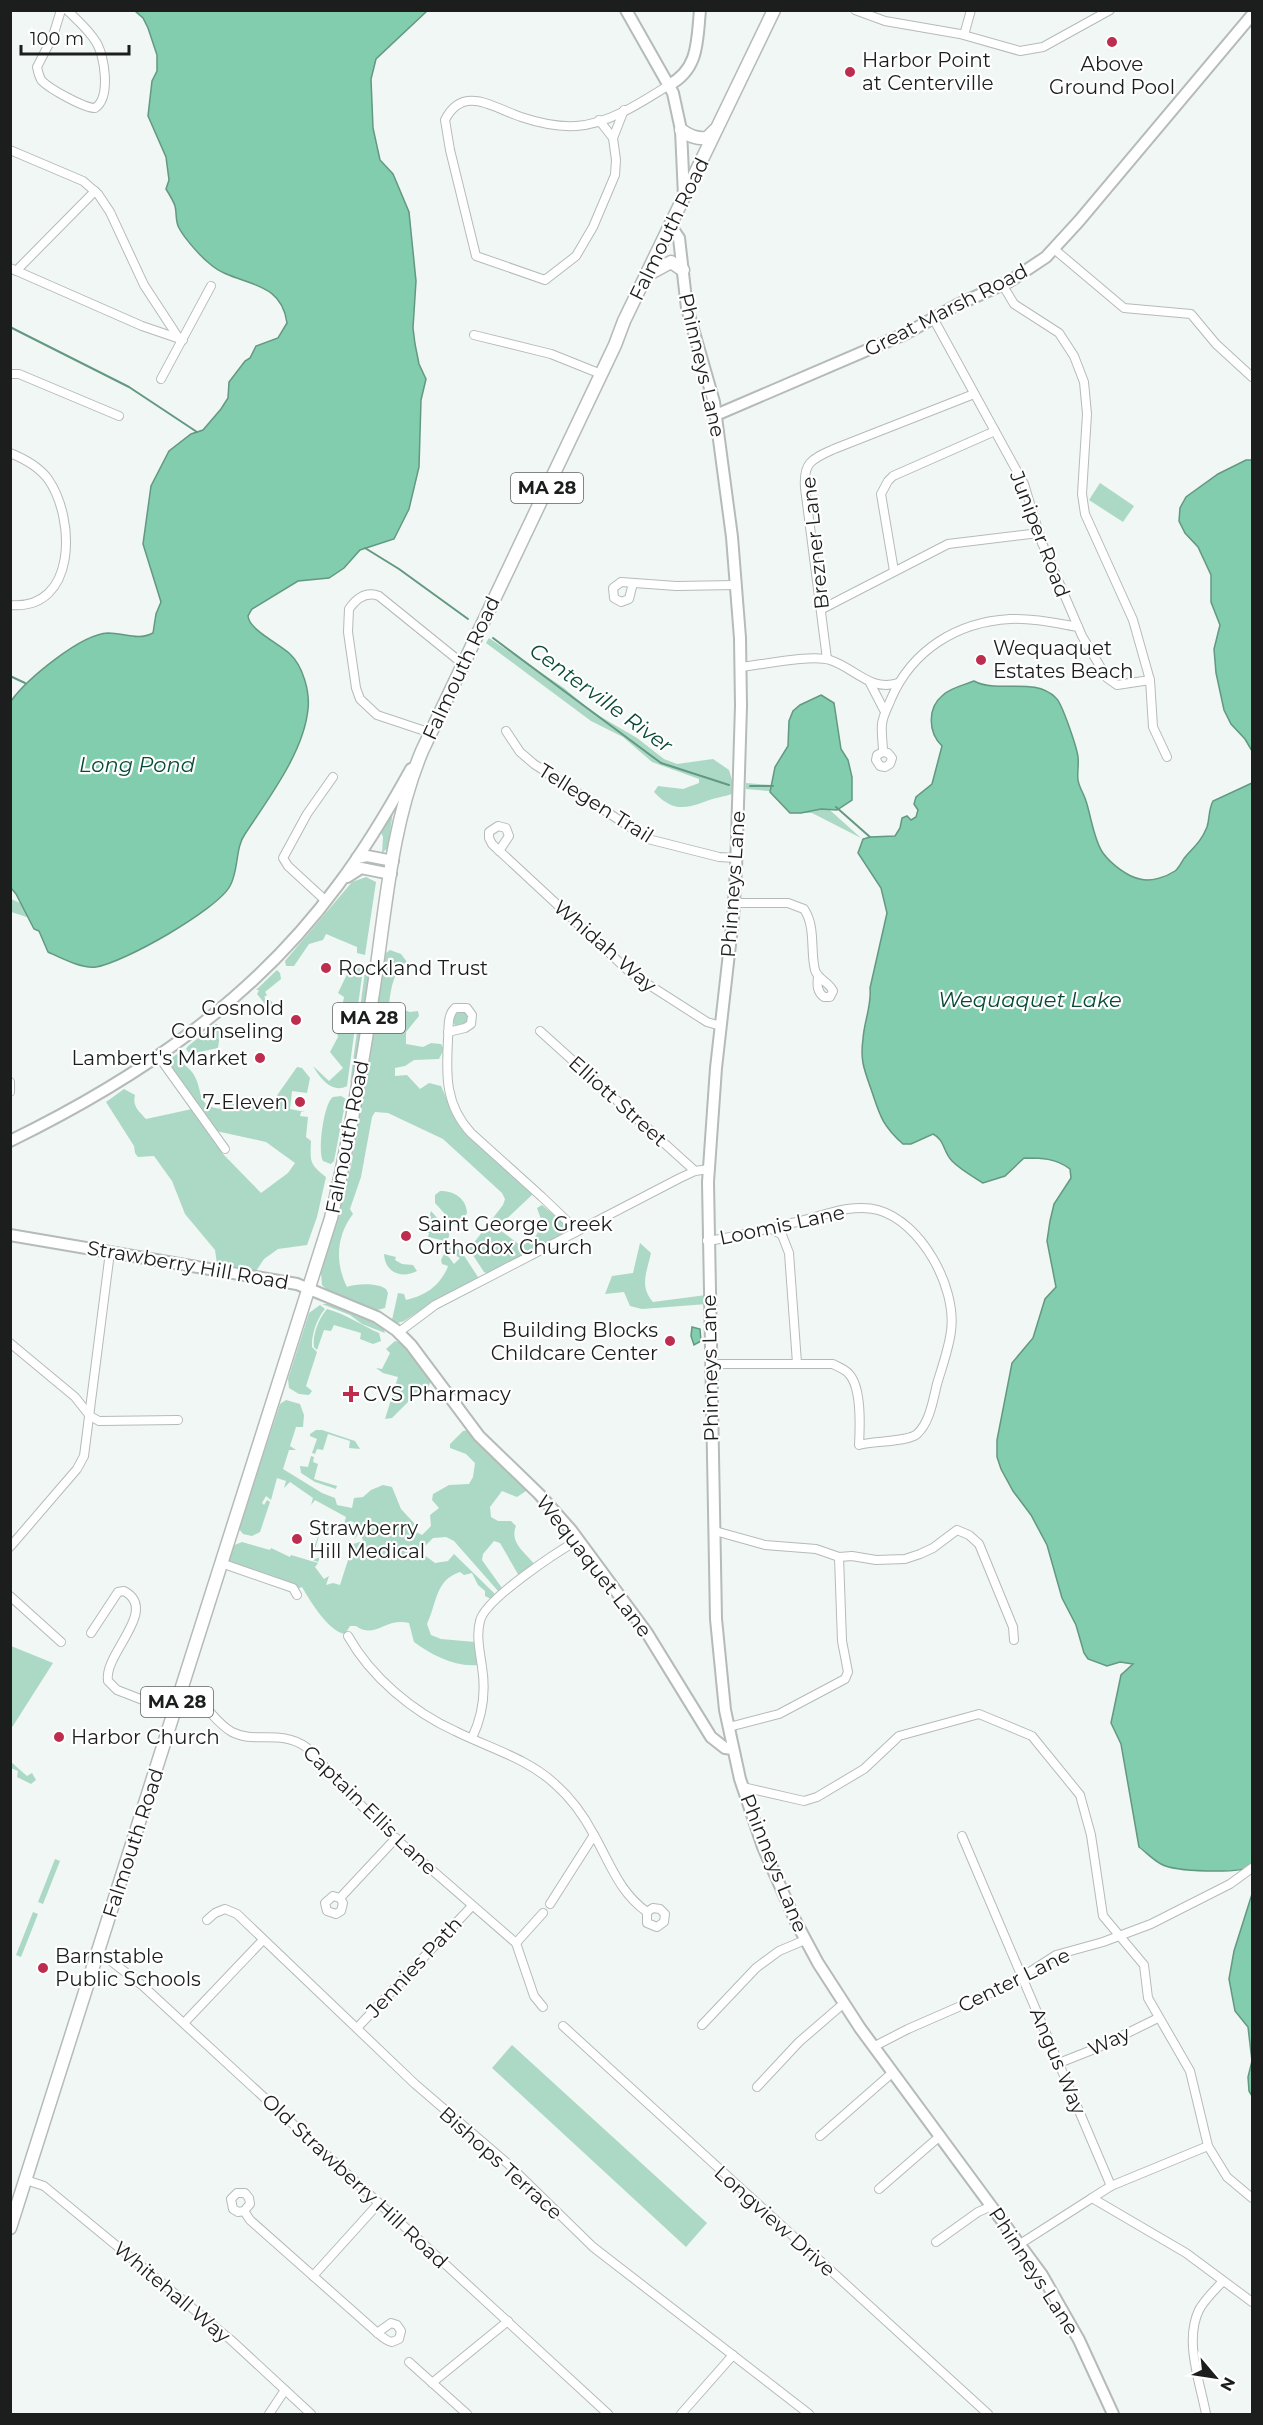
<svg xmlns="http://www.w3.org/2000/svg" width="1263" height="2425" font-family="Montserrat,sans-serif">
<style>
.green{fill:#abd9c5}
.water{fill:#81cdae;stroke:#639882;stroke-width:1.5}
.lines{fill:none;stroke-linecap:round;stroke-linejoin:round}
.stream{stroke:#639882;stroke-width:2}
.street-casing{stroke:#b5bbb8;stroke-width:10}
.secondary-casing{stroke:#b5bbb8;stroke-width:14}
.primary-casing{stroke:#b5bbb8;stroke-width:15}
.street{stroke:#fff;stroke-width:8}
.secondary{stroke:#fff;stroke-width:10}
.primary{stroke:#fff;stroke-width:12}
.poi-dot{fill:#bd2d4e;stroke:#fff;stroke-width:2}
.labels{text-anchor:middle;stroke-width:4.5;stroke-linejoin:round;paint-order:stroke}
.shield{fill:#fff;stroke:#606261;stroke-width:1.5}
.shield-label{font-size:18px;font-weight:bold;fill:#1c1e1d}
.poi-label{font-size:20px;fill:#1c1e1d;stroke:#fff;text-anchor:start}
.street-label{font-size:20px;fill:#1c1e1d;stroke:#fff}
.water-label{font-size:21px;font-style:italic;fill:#094a36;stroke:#fff}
</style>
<rect width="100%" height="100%" fill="#f1f7f4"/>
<g class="green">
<polygon points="1100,483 1134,506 1123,522 1089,500"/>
<path d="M489,638L564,688L591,711L637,738L664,759L677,764L713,759L729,770L735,790L732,794C723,797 713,798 704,802C682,810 671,810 654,792L658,786L683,789L699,783V779L652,762L623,737L591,721L486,643Z"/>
<polygon points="746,783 772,785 822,803 861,838 812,813 801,813 788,807 769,791 746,789"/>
<polygon points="393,811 388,848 382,853 383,837 380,830"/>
<polygon points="366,877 376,882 365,955 357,953 357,947 326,934 323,940 309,944 294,966 286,966 285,961 352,882"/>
<polygon points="11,899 25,905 30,918 11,912"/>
<path d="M390,950L401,954L407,962C393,971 391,989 389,1005L410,1012L418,1011L419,1016L406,1032V1044L423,1047L431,1043L441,1044L444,1049L439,1059L414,1060L405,1066L395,1068V1076L407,1075L420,1089L429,1083L441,1086L454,1115L468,1136L533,1194L498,1227L500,1230L521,1246L534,1239L538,1232L536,1230L542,1222L537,1208L542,1205L567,1226L565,1234L489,1274L484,1272L469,1249L503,1205L505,1199L502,1193L443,1139L388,1113L375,1112L372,1117L361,1177L350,1209L353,1214C336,1236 335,1263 347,1287C357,1283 379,1283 386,1289L388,1293L385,1308L373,1311L328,1291L322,1285L321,1273L351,1166L386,953Z"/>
<path d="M354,966L363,969L347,1086C332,1094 320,1078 313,1066L329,1081L343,1068L330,1052L338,1037L334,1021L340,1018L344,997L338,993L350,968Z"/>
<polygon points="277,970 280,973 281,979 265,992 267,995 264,997 266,999 269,998 275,1006 273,1008 271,1006 270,1010 257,994 259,990 256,990"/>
<polygon points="365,971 369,975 354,1074 350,1084"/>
<polygon points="463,1011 469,1016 468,1022 455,1026 453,1020 455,1014"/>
<polygon points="216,1024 221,1026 218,1048 190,1054 186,1049 188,1046"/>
<path d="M180,1052L185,1058L184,1064C187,1067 192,1071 194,1075C204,1092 195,1107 223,1109L235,1098H246L266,1111L297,1067L302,1068L310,1078L307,1093L292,1091L290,1109L305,1112H301L300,1116L308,1117L306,1137L311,1141C310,1163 310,1164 326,1177L317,1217L307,1245L278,1249L264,1259L256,1271L217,1264L215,1250L185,1214L172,1181L154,1156L138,1157L135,1153L134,1146L106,1102L124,1089L135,1095C132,1106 139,1111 146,1119L192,1109L223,1154L261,1193L288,1173L295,1163L266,1142L216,1131L167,1063V1061Z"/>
<path d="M341,1096L346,1099L334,1161L331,1164L323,1161C317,1151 324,1102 333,1097Z"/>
<path d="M440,1191C454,1191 466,1198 467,1213L461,1223L455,1225L435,1203V1195Z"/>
<polygon points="431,1211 449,1231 449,1237 445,1241 428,1237 429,1233 425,1232"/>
<path d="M640,1243L651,1253C647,1272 639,1286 653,1302L706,1295L707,1304L642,1309L630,1306L624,1292L605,1294L612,1276L633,1273Z"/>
<path d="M453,1246L461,1251L478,1277L477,1280L436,1300L404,1321L398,1323L392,1320L398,1293L404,1294L406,1300C426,1295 438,1287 447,1269L448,1266L442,1264L441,1260L445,1252L454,1264L460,1258L447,1250Z"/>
<path d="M384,1254L396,1257L395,1260L402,1264L413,1265L417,1271C402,1279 385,1273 384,1254Z"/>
<polygon points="322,1304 328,1304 369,1318 382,1325 385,1333 362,1324 350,1315"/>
<path d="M320,1305L325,1309C317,1318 311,1336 312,1347L317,1352L306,1386L312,1391L309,1395L299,1394L289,1388L288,1379L309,1313Z"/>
<path d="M327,1309C346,1314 361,1325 379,1333L381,1341L373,1344L360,1339L361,1333L334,1325L331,1331L324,1330L317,1350L314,1347C312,1335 319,1318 327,1309Z"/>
<polygon points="395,1341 404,1343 432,1378 427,1390 415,1395 392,1418 385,1419 398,1377 383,1373 376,1368 382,1369 390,1353 386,1349"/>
<path d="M286,1400L300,1404L304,1415L303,1427H296L290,1446L296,1450H289L283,1469L322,1493L335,1498L337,1505L352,1508L354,1498L363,1497L371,1490L383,1485L392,1487L401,1509L414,1523L416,1532L422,1535L431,1526L430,1515L439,1508L432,1500L433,1494L449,1485L469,1484L473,1477L475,1463L466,1454L450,1448V1444L463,1431L468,1430L529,1489L517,1497L502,1491L490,1507L491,1517L498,1521H511L516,1526C509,1543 526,1553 535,1565L519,1576L500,1543L494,1541L483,1554L482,1560L502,1588L498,1591L454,1541L446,1537L433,1538L425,1546L423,1554L435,1563L448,1561L454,1554L495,1594L491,1599L485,1596V1591L478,1585L472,1573L464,1575L460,1572C435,1580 437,1603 427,1624L431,1635L441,1639L475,1642L477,1665C454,1667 432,1655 414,1642L409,1623C385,1617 375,1640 356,1626H350L345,1634C329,1632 310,1601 302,1587L297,1589L229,1563V1555L232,1546L242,1542L270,1550L271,1548L290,1557L291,1555L318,1563L315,1567L324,1579L329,1576L326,1585L333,1583L340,1585L348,1560L354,1557L355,1553L352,1549L353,1544L363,1541L360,1531L354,1540L358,1530L353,1527L354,1522L350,1521L348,1525L344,1524L346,1517L315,1500L311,1505L313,1498L290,1482L284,1488L286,1481L277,1478L271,1500L266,1496L262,1503L264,1505L267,1500L270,1502L260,1532L252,1536L243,1534L239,1529L280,1404Z"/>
<polygon points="322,1430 355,1441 360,1449 349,1448 350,1441 328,1434 323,1450 317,1449 315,1454 312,1453 317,1439 310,1436 310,1434 316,1430"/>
<polygon points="311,1456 314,1457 313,1462 318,1464 314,1479 337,1486 336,1489 315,1482 301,1473 300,1466 308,1467"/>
<polygon points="322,1521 320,1527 325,1530 330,1526 328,1531 319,1536 313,1556 315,1559 320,1557 318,1562 310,1559 320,1531 311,1528"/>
<polygon points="11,1646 53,1663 11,1729"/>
<polygon points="11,1762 27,1776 32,1773 36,1780 31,1784 17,1777 18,1771 11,1768"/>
<polygon points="55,1859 60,1861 43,1904 38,1902"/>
<polygon points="33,1912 38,1914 21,1957 16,1955"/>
<polygon points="512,2045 707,2223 686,2247 492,2068"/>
</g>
<g class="water">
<path d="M135,11H427L376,59L371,79L373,128L380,160L393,174L409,212L416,281L413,328L415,344L419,364L426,379L421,400L419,467L409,509L394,539L360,550L344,568L329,578L298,581L252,609L248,616C249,630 280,644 290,654C303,666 310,692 308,709C304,752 268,799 245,834C235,848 239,870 230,886C217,910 123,963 96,967C82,969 61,958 48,952L39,931L34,929L16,894L11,888V701C27,679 81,634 108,633C124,633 138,641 153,633L156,614L161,602L143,544L151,486L169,451L191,434L203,430L221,409L228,398L229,382L245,361L250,358L256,346L278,338L287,323C281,277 236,287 210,264C200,256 185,239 179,228C175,221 177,213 175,206C173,200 169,194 166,189L169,180L166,157L148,116L152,81L157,71V55L148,28L143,18Z"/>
<polygon points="1246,460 1252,460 1252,751 1245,739 1231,724 1224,710 1216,673 1214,649 1220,625 1211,602 1211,575 1198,547 1185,533 1179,521 1180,508 1186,497 1218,474"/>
<path d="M974,681C998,694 1034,676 1056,698C1062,703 1077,748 1078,757C1079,765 1077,772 1078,780C1079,787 1084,794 1086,801C1091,816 1094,841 1103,853C1111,864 1128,877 1140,879C1151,882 1166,877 1175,871C1180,867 1182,860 1186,856C1195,846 1202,840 1207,827C1210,818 1208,811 1213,801L1252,783V1866C1240,1874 1175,1872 1161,1864C1153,1860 1146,1852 1139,1847L1121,1744L1111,1723L1121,1675L1133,1664L1120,1662L1107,1666L1088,1659L1084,1653L1076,1625L1062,1598L1047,1545L1031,1515L1013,1491L1001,1469L997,1457V1440L1012,1363L1033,1338L1045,1299L1056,1287L1047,1241L1050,1221L1054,1204L1071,1178L1070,1169C1056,1158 1041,1158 1024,1158L1005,1176L983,1183C972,1176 961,1170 952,1161C943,1152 945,1140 933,1134L911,1144H903C881,1124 880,1115 871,1089C864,1069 860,1060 863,1039C864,1021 872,1005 870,988L887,913L881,888L858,853L863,839L870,837L895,836L900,828L902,818L907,816L911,820L916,817L918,810L914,804L916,797L932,784L942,746C928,732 927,708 943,695C950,688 964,685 974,681Z"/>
<polygon points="821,695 834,703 841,749 848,760 852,777 852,800 837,810 821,809 801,813 790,813 770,792 775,767 788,746 789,721 793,711 800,705"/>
<polygon points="692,1327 700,1329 701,1341 694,1345 691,1336"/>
<polygon points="1252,1894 1252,2096 1249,2091 1248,2077 1252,2061 1248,2027 1235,2011 1229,1979 1234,1951"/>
</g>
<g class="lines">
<g class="stream">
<polyline points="10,327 129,387 197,432"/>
<polyline points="365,548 399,569 468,619"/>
<polyline points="493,638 661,763 729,785"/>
<polyline points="10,676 25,683"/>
<polyline points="750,786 773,786"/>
<polyline points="836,807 870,837"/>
</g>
<g class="street-casing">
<g id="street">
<path d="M61,10L53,36L37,67C38,72 39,77 42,81C50,89 84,108 95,108C111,98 105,56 96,42C89,30 77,20 67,10"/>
<polyline points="855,10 885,21 960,34 1020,51 1043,47 1110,10"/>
<polyline points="964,35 971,10"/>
<path d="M599,120L613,138L616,160L615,175L593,227L576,256L545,280L476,256L450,150L445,120C463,84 494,108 521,117C539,123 558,127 576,126C609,124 642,102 669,85"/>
<polyline points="613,138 624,110"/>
<polyline points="10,150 83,181 98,194 110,212 144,285 178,337"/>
<polyline points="1054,249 1124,308 1191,314 1216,344 1252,377"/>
<polyline points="10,268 142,326 183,340"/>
<polyline points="16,271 95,191"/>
<polyline points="1002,284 1014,304 1059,333 1074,356 1084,382 1087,414 1082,494 1085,514 1133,620 1150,680 1153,727 1167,757"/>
<polyline points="933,318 1024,484 1042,543 1082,636 1107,678 1117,685 1150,680"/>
<polyline points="474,335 551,354 601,374"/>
<polyline points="10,374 19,374 119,416"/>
<polyline points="161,379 211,286"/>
<path d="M10,453C25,459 39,467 48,479C76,519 77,611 10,605"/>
<polyline points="894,571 881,494 888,481 893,476 995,431"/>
<polyline points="633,583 629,599 621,602 614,598 613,588 621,582 676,586 736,585"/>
<polyline points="822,609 948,544 1039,533"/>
<path d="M827,659L805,488C803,462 812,459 834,449L974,394"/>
<path d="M741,667C761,665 812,654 830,660C855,668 870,692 898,683"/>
<polyline points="870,683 885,712"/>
<polyline points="506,731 520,752 534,764 648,839 719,857 736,858"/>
<path d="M431,733L377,715L360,699L356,688L348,632L349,609C356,599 366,591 379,596L463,664"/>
<path d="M883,752L888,753L892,758L890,764L885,767L880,766L876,760L877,755L883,752C883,743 881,733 882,724C883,715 888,707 891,699C912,650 957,622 1010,619C1033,618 1055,623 1078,627"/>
<polyline points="499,851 509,836 506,828 498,826 489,832 489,838 492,844 632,974 707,1022 721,1026"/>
<polyline points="326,901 288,866 283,858 307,814 333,777"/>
<path d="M734,903H788L804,909C816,927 810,950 815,970C818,980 828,981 833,991L830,997H824C817,992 817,985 818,977"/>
<polyline points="540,1031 695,1171"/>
<path d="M448,1032L465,1028L471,1024L472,1015L467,1008H455C447,1015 449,1028 448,1039C446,1075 445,1105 471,1133L542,1197L566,1220L575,1232"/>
<polyline points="159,1057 225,1149"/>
<polyline points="10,1082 10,1092"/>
<polyline points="770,1228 782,1235 789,1253 797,1363"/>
<path d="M707,1241C739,1236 770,1228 801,1221C825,1215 853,1203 878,1210C921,1222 957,1287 951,1331C949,1348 942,1367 937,1384C933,1400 930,1422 917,1434C908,1442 873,1441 859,1445C860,1427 862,1388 849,1374C845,1369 838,1367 833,1364H710"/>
<polyline points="399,1332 435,1305 680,1178 695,1171 709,1169"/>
<polyline points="10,1343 75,1397 90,1416 99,1421 178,1420"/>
<polyline points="715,1531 765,1545 816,1549 839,1557 852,1556 876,1560 905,1559 920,1554 933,1548 957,1530 969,1535 979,1544 1013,1627 1014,1640"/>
<polyline points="10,1547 77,1469 84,1456 110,1252"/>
<polyline points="221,1563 293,1588 297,1595"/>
<polyline points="10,1596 61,1642"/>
<path d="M91,1633L118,1592L124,1591C160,1610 103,1654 108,1681L117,1690L174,1712"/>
<path d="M348,1636C371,1677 413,1712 455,1731C489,1748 527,1758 555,1784C571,1798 584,1816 594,1835C610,1863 619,1892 647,1912V1923L657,1927L664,1922L665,1914L660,1909L653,1908L647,1912"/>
<path d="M181,1690C204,1697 212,1721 232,1732C255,1744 280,1729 306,1747L379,1824L516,1943"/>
<polyline points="729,1727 779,1714 845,1679 848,1672 842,1641 839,1557"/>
<path d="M472,1738C483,1715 486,1692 482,1667C480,1652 476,1636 480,1621C485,1599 557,1552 578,1540"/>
<polyline points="743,1787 804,1801 817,1797 864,1769 899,1736 979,1714 1032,1736 1080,1795 1091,1835 1103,1916 1144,1965 1148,1998 1190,2071 1208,2146 1111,2186 1092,2198"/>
<polyline points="962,1836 1111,2186"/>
<polyline points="340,1898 333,1896 325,1903 327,1911 336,1914 341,1911 343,1903 340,1898 396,1838"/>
<polyline points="550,1904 594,1835"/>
<polyline points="207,1920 215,1913 225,1909 237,1914 415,2084 507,2163 593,2247 809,2414"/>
<polyline points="516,1943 534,1996 543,2007"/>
<polyline points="516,1943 543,1913"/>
<polyline points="97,1955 111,1961 143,1986 608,2414"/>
<polyline points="184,2023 263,1940"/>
<polyline points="702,2025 756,1968 779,1951 805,1940"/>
<polyline points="563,2026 988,2414"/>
<polyline points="357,2028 472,1906"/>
<polyline points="873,2047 908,2029 1011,1984 1056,1955 1103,1942 1151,1924 1230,1884 1252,1868"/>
<polyline points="1059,2063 1097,2048 1158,2018"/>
<polyline points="757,2087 799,2042 843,2004"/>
<polyline points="820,2136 892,2073"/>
<polyline points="1208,2146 1227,2177 1252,2198"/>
<polyline points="26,2180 44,2186 231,2340 311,2414"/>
<polyline points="879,2189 940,2136"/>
<path d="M244,2211L250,2204L249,2198L245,2193H237L231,2199L233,2209L238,2212L244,2211L250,2220L373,2329C379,2334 385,2341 392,2342L399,2339L401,2331L397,2325L391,2323L377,2333"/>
<polyline points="936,2242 978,2212 992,2206"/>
<polyline points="1020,2244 1092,2198 1186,2253 1252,2302"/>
<polyline points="313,2276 379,2203"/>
<polyline points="409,2362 467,2414"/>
<polyline points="432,2383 508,2321"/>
<polyline points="269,2414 285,2390"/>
<polyline points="681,2414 733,2355"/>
<path d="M1206,2414C1200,2382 1184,2341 1199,2310C1205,2299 1215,2290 1223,2281"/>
</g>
</g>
<g class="secondary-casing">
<g id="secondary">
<polyline points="626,10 673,93 681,130 684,196"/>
<path d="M669,85C699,69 697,41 700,10"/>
<polyline points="670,225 679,238 687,308 714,402 732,537 740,638 741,706 736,870 733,918 716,1068 708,1182 716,1619 725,1710 740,1779 763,1847 796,1922 818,1963 860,2028 1042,2275 1079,2340 1113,2414"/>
<polyline points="716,415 907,333 957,305 1010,281 1046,257 1079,221 1252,15"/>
<polyline points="357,858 367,856 393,861"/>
<polyline points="347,877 361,868 391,874"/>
<path d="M10,1141C137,1079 254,1000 338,885C365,849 389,809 411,769"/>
<polyline points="10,1235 297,1284 377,1317 396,1330 411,1345 479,1436 539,1494 571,1530 647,1633 711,1737 725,1748 733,1749"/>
</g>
</g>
<g class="primary-casing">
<g id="primary">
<path d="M681,130C690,136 696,139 707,138L715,130"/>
<polyline points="647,275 671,262 683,270"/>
<path d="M10,2228L331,1218C351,1134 365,1050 377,965C387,893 394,818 422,751L615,345L624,321L774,10"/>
</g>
</g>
<use href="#street" class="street"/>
<use href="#secondary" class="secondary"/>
<use href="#primary" class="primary"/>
</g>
<g class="poi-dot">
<circle cx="1112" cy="42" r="6"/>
<circle cx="850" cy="72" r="6"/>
<circle cx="981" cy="660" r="6"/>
<circle cx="326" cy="968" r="6"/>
<circle cx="296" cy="1020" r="6"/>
<circle cx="260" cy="1058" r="6"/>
<circle cx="300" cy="1102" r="6"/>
<circle cx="406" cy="1236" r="6"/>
<circle cx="670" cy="1341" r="6"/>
<path d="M348 1385h6v6h6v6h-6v6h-6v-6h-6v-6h6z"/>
<circle cx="297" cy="1539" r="6"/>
<circle cx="59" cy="1737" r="6"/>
<circle cx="43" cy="1968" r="6"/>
</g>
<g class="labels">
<g class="shield">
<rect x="511" y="473" width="72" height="30" rx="4.5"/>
<rect x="333" y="1003" width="72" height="30" rx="4.5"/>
<rect x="141" y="1687" width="72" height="30" rx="4.5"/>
</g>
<g class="shield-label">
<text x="547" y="494">MA 28</text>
<text x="369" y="1024">MA 28</text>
<text x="177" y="1708">MA 28</text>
</g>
<g class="poi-label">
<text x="862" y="67">Harbor Point<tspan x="862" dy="23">at Centerville</tspan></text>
<text x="1112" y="71" text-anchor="middle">Above<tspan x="1112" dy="23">Ground Pool</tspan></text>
<text x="993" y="655">Wequaquet<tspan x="993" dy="23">Estates Beach</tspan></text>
<text x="338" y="975">Rockland Trust</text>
<text x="284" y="1015" text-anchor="end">Gosnold<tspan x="284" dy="23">Counseling</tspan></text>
<text x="248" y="1065" text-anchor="end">Lambert's Market</text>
<text x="288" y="1109" text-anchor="end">7-Eleven</text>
<text x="418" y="1231">Saint George Greek<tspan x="418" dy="23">Orthodox Church</tspan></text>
<text x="658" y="1337" text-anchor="end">Building Blocks<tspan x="658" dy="23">Childcare Center</tspan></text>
<text x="363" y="1401">CVS Pharmacy</text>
<text x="309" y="1535">Strawberry<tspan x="309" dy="23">Hill Medical</tspan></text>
<text x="71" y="1744">Harbor Church</text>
<text x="55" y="1963">Barnstable<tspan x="55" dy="23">Public Schools</tspan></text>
</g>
<g class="street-label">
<text transform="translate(669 229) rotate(-64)" y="7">Falmouth Road</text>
<text transform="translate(946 310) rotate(-27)" y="7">Great Marsh Road</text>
<text transform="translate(702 365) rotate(77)" y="7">Phinneys Lane</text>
<text transform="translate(1040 534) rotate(69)" y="7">Juniper Road</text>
<text transform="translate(815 543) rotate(-96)" y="7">Brezner Lane</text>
<text transform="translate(461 668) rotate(-65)" y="7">Falmouth Road</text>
<text transform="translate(596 803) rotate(32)" y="7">Tellegen Trail</text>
<text transform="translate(733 884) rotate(-86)" y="7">Phinneys Lane</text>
<text transform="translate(605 946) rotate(41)" y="7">Whidah Way</text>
<text transform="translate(618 1101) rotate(42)" y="7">Elliott Street</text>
<text transform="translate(347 1137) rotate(-79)" y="7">Falmouth Road</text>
<text transform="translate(782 1225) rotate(-12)" y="7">Loomis Lane</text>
<text transform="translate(188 1265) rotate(10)" y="7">Strawberry Hill Road</text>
<text transform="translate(710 1368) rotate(-91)" y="7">Phinneys Lane</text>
<text transform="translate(594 1566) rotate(52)" y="7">Wequaquet Lane</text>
<text transform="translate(370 1810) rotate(44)" y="7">Captain Ellis Lane</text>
<text transform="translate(133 1843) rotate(-72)" y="7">Falmouth Road</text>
<text transform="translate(774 1863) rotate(68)" y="7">Phinneys Lane</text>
<text transform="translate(414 1967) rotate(-47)" y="7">Jennies Path</text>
<text transform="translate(1014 1980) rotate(-26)" y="7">Center Lane</text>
<text transform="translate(1109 2041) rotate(-25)" y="7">Way</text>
<text transform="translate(1058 2061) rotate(67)" y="7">Angus Way</text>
<text transform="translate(501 2163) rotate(42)" y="7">Bishops Terrace</text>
<text transform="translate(355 2181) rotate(43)" y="7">Old Strawberry Hill Road</text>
<text transform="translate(775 2221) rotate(42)" y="7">Longview Drive</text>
<text transform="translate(1034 2271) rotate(57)" y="7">Phinneys Lane</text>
<text transform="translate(172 2292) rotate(40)" y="7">Whitehall Way</text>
</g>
<g class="water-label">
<text transform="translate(601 698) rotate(36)" y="7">Centerville River</text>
<text x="137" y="772">Long Pond</text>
<text x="1030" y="1007">Wequaquet Lake</text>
</g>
</g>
<rect width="1263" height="2425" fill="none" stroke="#1c1e1d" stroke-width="24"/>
<g transform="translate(1215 2377) rotate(119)" stroke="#ffffff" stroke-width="4.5" paint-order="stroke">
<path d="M0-4.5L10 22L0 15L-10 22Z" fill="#1c1e1d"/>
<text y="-9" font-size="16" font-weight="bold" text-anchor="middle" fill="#1c1e1d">N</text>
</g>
<path d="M21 45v9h108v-9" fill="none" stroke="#1c1e1d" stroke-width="3"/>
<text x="30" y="45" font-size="18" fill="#1c1e1d" stroke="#ffffff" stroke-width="4.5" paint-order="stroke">100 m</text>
</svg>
